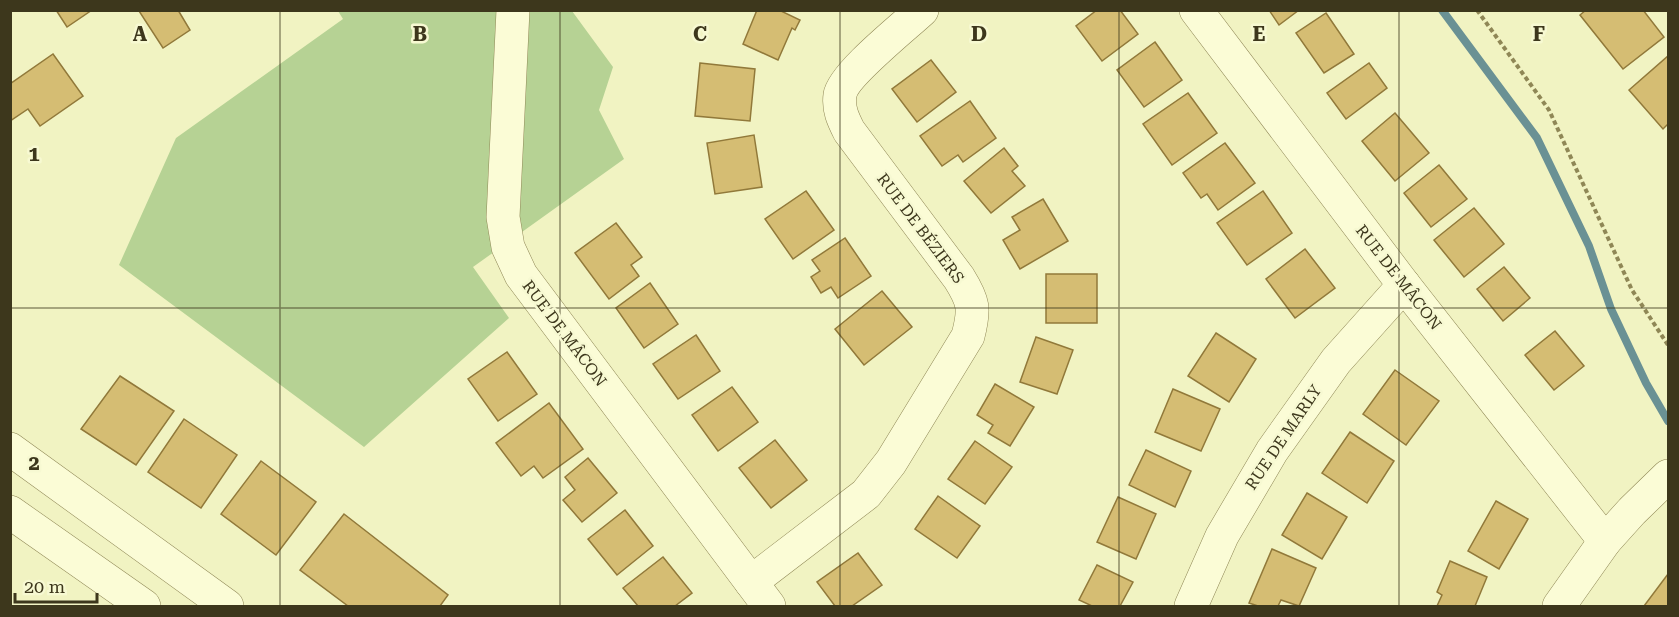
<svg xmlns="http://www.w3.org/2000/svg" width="1679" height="617" font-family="'Roboto Serif',serif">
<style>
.green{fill:#b6d294}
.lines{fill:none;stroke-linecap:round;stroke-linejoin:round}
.stream{stroke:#6a9194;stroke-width:8}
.building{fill:#d5bd73;stroke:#91793a;stroke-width:1.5}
.minor-casing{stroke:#8f8756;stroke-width:34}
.path{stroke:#8f8756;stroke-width:4;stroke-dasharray:4.5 3;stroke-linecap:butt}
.minor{stroke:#fbfcd6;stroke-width:33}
.grid{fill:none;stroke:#3d371c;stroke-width:1.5;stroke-opacity:0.55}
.labels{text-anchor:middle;stroke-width:5;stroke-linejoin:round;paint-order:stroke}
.street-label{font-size:16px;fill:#3d371c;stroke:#f7f9d2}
.grid-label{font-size:20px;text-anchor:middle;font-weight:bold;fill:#3d371c;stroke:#f7f9d2;stroke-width:5;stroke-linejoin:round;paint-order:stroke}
</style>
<rect width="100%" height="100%" fill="#f1f3c2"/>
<polygon class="green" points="338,11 572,11 613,67 599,110 624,159 473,267 509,318 364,447 119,265 176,138 343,19"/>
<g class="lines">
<polyline class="stream" points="1442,10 1537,138 1589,246 1611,309 1646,383 1668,421"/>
</g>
<g class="building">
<polygon points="56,10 92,10 67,27"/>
<polygon points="178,10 190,30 163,48 139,11"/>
<polygon points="757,10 779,10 800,20 795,30 792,28 778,60 743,44"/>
<polygon points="1097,10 1120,10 1138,34 1102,61 1076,26"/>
<polygon points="1269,10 1299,10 1279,25"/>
<polygon points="1586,10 1643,10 1664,37 1623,69 1580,15"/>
<polygon points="1326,13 1354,54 1324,73 1296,33"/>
<polygon points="1155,42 1182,80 1144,107 1117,70"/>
<polygon points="53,54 83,96 40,126 28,109 10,121 10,84"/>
<polygon points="1668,56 1668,124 1663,129 1629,90"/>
<polygon points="931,60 956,92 917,122 892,89"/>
<polygon points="700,63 755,69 750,121 695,116"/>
<polygon points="1369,63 1387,88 1346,119 1327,93"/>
<polygon points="1188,93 1217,133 1172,165 1143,124"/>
<polygon points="970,101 996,138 963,162 958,155 942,166 920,136"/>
<polygon points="1395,113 1429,153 1395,181 1362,141"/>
<polygon points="754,135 762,187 715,194 707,143"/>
<polygon points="1225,143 1255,183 1218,210 1207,194 1201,198 1183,173"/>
<polygon points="1004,148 1018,166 1012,171 1025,186 991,213 964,181"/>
<polygon points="1439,165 1467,199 1431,227 1404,193"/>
<polygon points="806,191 834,230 793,259 765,219"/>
<polygon points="1263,191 1292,233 1247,265 1217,223"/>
<polygon points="1043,199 1068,241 1020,269 1003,240 1020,230 1012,217"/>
<polygon points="1474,208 1504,244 1464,277 1434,240"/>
<polygon points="616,223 642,257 631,265 639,276 609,299 575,253"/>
<polygon points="845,238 871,276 838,298 831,287 821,293 811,277 820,271 812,260"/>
<polygon points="1305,249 1335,288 1295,318 1266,279"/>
<polygon points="1504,267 1530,298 1503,321 1477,289"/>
<rect x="1046" y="274" width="51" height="49"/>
<polygon points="650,283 678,324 644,348 616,308"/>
<polygon points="882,291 912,327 864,365 835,329"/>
<polygon points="1555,331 1584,366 1554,390 1525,355"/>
<polygon points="1216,333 1256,359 1229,402 1188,376"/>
<polygon points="696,335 720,371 678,399 653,364"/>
<polygon points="1036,337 1073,350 1057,394 1020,382"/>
<polygon points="507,352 537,394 498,421 468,379"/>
<polygon points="1395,370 1439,401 1406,445 1363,414"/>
<polygon points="120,376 174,411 136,465 81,429"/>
<polygon points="995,384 1034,407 1010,446 988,433 993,425 977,415"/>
<polygon points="732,387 758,422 718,451 692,415"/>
<polygon points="1173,389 1220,409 1201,451 1155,432"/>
<polygon points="549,403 583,449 543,478 534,466 521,476 496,443"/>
<polygon points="184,419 237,455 201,508 148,472"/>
<polygon points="1350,432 1394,461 1367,503 1322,473"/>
<polygon points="775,440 807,480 771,508 739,468"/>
<polygon points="975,441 1012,467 985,504 948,479"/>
<polygon points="1146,450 1191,471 1175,507 1129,485"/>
<polygon points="588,458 617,493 582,522 563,500 575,490 565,477"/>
<polygon points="261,461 316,502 276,555 221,514"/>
<polygon points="1307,493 1347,517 1322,559 1282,535"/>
<polygon points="938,496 980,526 957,558 915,529"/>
<polygon points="1118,497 1156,514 1136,559 1097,542"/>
<polygon points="1496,501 1528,519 1499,569 1468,551"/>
<polygon points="625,510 653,546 617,575 588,539"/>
<polygon points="344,514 448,595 440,606 348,606 300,570"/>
<polygon points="1272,549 1316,568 1299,606 1281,600 1278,606 1258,606 1249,603"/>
<polygon points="858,553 882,585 852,606 835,606 817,582"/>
<polygon points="663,557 692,593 675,606 638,606 623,588"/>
<polygon points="1450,561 1487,577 1475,606 1437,606 1442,595 1437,592"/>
<polygon points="1097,565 1133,582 1120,606 1092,606 1079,600"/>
<polygon points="1668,574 1668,606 1644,606"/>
</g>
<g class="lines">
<g class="minor-casing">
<g id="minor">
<polyline points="513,10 503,217 508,247 521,275 769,606"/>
<polyline points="1196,10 1404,285 1605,541"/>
<polyline points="10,449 227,606"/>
<polyline points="10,512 144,606"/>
<path d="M751,582L866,494L891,462L968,336C975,309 974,302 959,278L849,131C843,119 838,109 840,95C843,75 905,26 922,10"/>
<polyline points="1191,606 1222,536 1272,451 1336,361 1404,285"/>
<polyline points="1559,606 1605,541 1632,511 1668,476"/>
</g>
</g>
<polyline class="path" points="1477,10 1549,110 1632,290 1668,345"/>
<use href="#minor" class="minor"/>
</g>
<path class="grid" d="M280,10V606M560,10V606M840,10V606M1119,10V606M1399,10V606M10,308H1668"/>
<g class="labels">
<g class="street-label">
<text transform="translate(921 228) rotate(53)" y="6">RUE DE BÉZIERS</text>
<text transform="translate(1399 277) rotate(52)" y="6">RUE DE MÂCON</text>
<text transform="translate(565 333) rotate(53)" y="6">RUE DE MÂCON</text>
<text transform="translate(1283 437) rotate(-56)" y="6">RUE DE MARLY</text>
</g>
</g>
<g class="grid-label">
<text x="140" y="41">A</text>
<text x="420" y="41">B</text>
<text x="700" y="41">C</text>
<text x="979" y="41">D</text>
<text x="1259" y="41">E</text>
<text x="1539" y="41">F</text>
<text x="34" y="161">1</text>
<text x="34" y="470">2</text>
</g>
<rect width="1679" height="617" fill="none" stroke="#3d371c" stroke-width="24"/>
<path d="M15 593v9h82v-9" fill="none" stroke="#3d371c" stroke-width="3"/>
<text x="24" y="593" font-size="18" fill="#3d371c" stroke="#f7f9d2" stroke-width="4.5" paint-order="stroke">20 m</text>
</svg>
